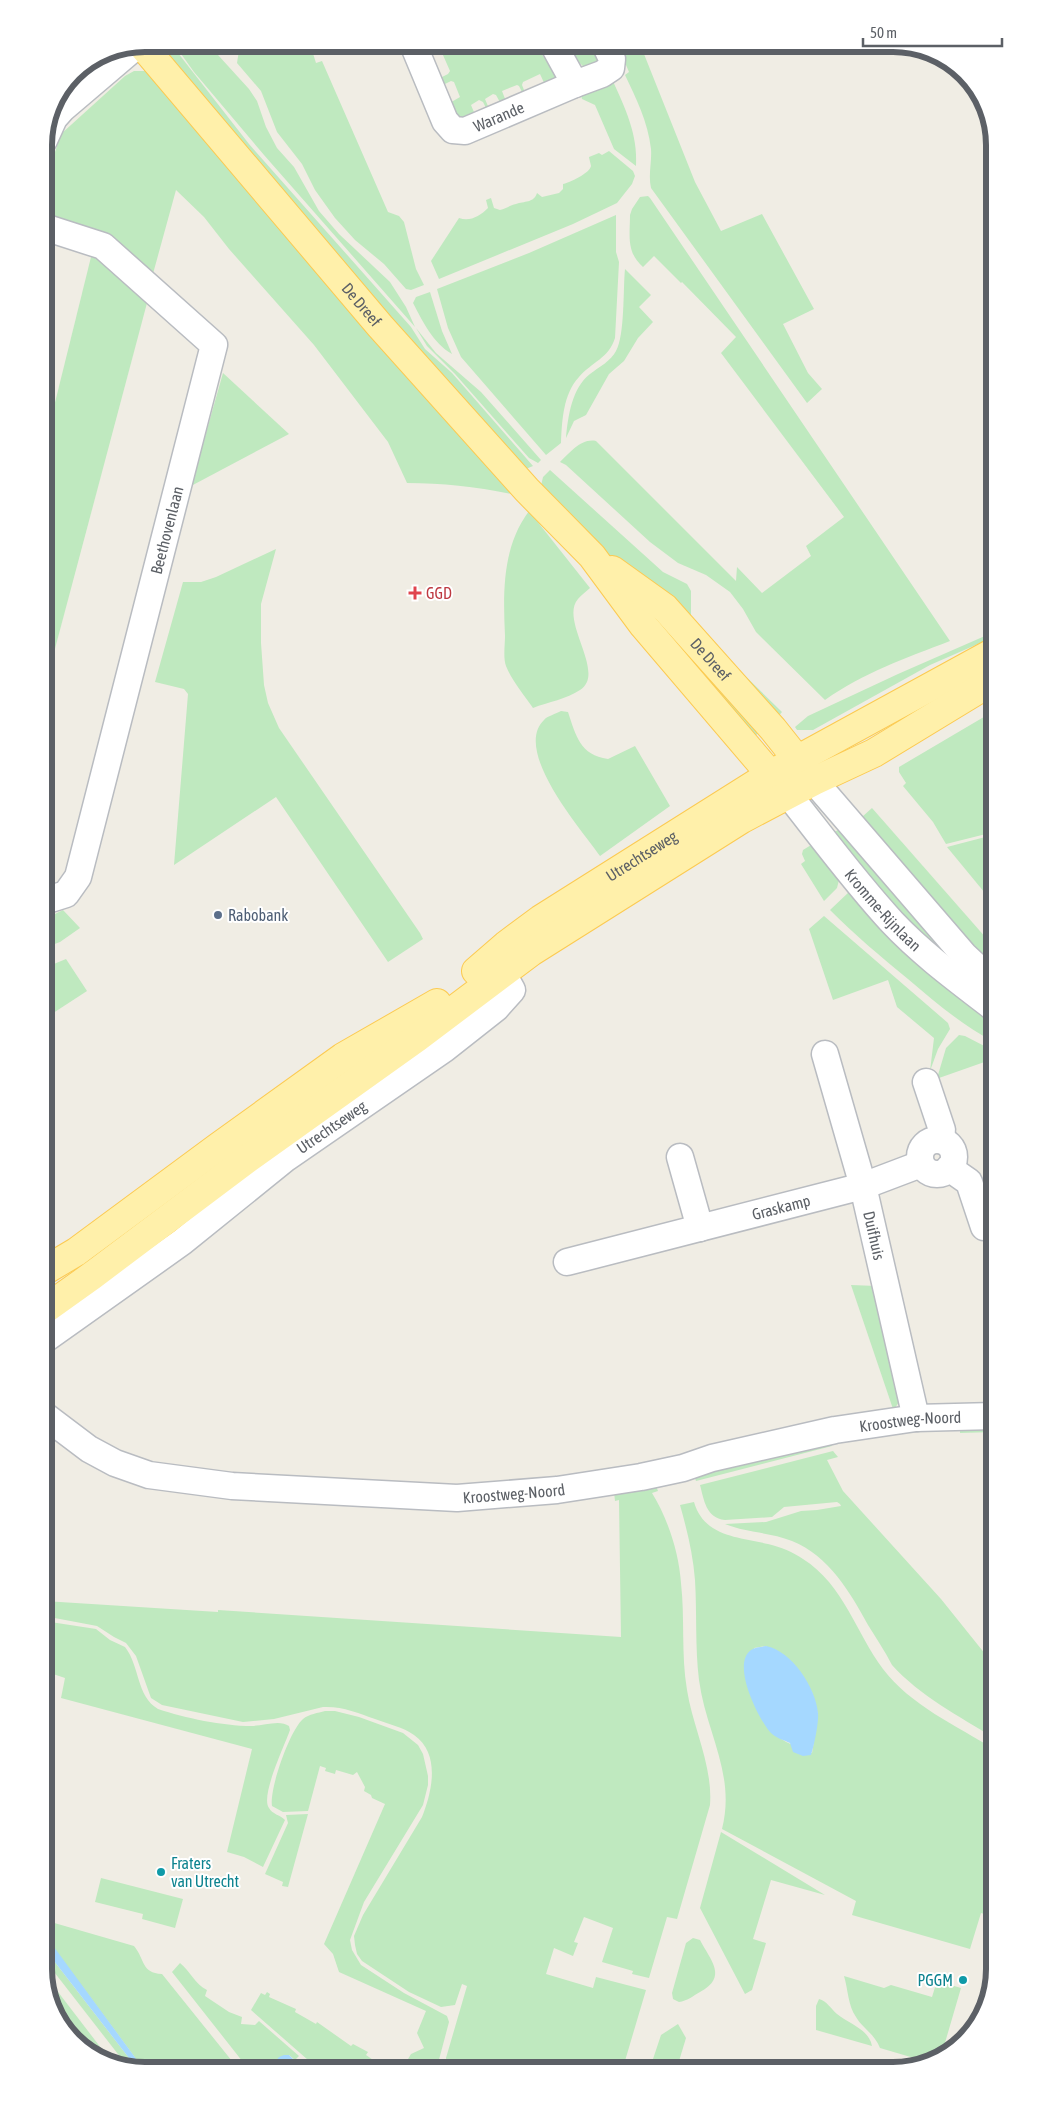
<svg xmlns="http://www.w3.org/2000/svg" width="1038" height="2115" font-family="'Asap Condensed',sans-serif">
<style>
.green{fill:#bfe9bf;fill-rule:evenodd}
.water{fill:#a5d8ff}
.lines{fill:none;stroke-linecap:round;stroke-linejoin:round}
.minor-casing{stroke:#b9bcc1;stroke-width:29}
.major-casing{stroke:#fcca51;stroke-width:30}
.minor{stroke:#fff;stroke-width:26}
.major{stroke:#fff0aa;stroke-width:28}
.health-dot{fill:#e0444e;stroke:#fff;stroke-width:2}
.service-dot{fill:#5c6f8a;stroke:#fff;stroke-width:2}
.culture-dot{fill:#0f9aa8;stroke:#fff;stroke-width:2}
.labels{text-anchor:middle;stroke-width:4;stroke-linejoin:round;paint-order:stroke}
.street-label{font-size:16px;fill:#5c6066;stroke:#fff}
.health-label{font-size:16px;fill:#be3a42;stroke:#fff;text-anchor:start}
.service-label{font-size:16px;fill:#4e5e75;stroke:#fff;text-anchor:start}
.culture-label{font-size:16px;fill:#0d838f;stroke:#fff;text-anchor:start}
.rim{fill:none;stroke:#5c6066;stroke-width:6}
</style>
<rect width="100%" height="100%" fill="#f0ede4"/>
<g class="green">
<polygon points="163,44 171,44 249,144 411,327 425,349 452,373 533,466 526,469 518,467 159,47"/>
<polygon points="174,44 208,44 249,89 257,101 266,127 277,148 294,167 319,211 339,234 390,282 406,307 415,327 264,155 194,72"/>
<polygon points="240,44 310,44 316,63 322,61 388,212 399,216 404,222 416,269 424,285 411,290 406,289 384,264 355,240 335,218 315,190 302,164 277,132 261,91 237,63"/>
<polygon points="423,44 535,44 558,78 546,87 540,74 523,82 522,85 526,95 524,96 519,86 517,85 502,91 507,104 502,106 496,95 493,94 485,99 490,111 488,112 483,102 479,100 471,105 476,117 472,119 457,117 448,104 460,97 454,82 451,81 441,86 438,79 448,74 450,71 439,46 436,45 426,49"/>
<path d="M576,44H592L599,61L585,68C577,61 570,54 576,44Z"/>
<path d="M617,44H640L695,182L721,231L762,214L814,309L783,324L808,373L822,389L807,403L651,188C648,175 652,162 651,149C648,122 636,98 625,75L629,72Z"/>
<polygon points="106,52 103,56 51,109 74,73"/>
<path d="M134,71H145L369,322L516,495C479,487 444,483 407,483L388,442L314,345L229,249L204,217L176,190L151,281L44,218V185L61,134L125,76Z"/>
<path d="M612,79C625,108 638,134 636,166L614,149L595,105L582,99L580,93Z"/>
<path d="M609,151L633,171L635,176L632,184L617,203L573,224L439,279L431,261L459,218C470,222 480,216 488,208L486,200L491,198L494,208L500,210C506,209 510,205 516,204C524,201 534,203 537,193L542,197L559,193L563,189V184C569,183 590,173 591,166C591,165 589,158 589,157L599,153L602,155Z"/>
<path d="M648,196L650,198L950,641C906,658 863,673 825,700L756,632L743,609L730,592L706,575L678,563L650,542L566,465L560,462C570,453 581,438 596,441L736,581L737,567L762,593L811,556L806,546L844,517L721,353L736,337L682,282L681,283L654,256L643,267C626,252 630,236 630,215L632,209L640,197Z"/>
<path d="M616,215V252L619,262L615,338C609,358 592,362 579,377C563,394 562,421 561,443L546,455L461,357L448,328L437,289L529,253Z"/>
<polygon points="91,257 99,259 147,303 44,690 44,447"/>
<path d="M625,269L651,295L639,307L653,322L638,338L624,361L609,374L586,415L574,421L566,438C568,416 572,388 590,374C599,367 611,361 616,351C625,335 623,289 625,269Z"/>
<path d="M430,292L442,331L452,354C433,343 423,322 413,303L416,297Z"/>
<polygon points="416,328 436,353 481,392 541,460 538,463 529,458 455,374 427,346"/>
<polygon points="223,373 289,434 191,486"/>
<polygon points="550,470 663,572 687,584 691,591 691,618 682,614 782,712 775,720 588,542 540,490 543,477"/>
<path d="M529,511L590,588C586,592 581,595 578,599C559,621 607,673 580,690C567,699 548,702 533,708C524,695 512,681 506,666C503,658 505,645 505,636C503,593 502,547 529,511Z"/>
<polygon points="276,549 261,604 261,643 264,685 268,703 279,728 420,933 423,939 388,962 276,797 174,865 188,694 184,689 155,682 183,582 201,582 216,577"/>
<polygon points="647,607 762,730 755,736 648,612"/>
<polygon points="994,632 994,637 930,665 813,730 797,730 795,727 808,716 898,674"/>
<path d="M561,711L568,712C576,736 580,755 608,759L635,746L670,806L600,856C582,830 512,751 544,720C547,716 556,714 561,711Z"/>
<polygon points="994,711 994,769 985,774 994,793 994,832 946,844 933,822 903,786 906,783 899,772 899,767"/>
<polygon points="872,808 994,947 994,969 862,817"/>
<polygon points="838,830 922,927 952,952 946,955 913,925 829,835"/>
<polygon points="993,835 994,836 994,904 947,847"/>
<polygon points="816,842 839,880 837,888 824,901 801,864 805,861 802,854 803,850"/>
<path d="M849,892L994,1013V1042C962,1025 935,1002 908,979C881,957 855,935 830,910Z"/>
<polygon points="63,910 80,928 60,942 44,948 44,916 55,914"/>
<polygon points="824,916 948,1023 950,1029 938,1049 930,1071 934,1038 897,1007 888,980 833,1000 809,929"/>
<polygon points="66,959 87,991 44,1019 44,968"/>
<polygon points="959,1035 965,1036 994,1051 994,1060 993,1059 939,1078 938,1075 946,1048"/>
<polygon points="851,1285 877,1286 899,1402 895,1408 893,1409"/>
<polygon points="994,1426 994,1432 960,1433 960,1429"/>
<polygon points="831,1444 832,1446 696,1481 694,1476 697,1472"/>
<path d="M833,1451L838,1457L827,1460L843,1491L941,1599L994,1665V1738C959,1716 920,1696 892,1665C885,1651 876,1638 868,1625C850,1592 829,1556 792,1541C770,1532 747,1533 725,1524L766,1522L801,1511L817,1510L841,1506L840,1504L837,1502L784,1507L772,1517L725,1520C706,1518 704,1500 700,1485Z"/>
<path d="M656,1486L658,1491L652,1493C668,1519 679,1553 681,1583C685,1619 681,1654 687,1690C693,1728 713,1766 710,1805L677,1919L667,1917L649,1978L632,1974L633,1971L602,1962L613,1928L584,1917L574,1942L578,1943L573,1956L554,1948L546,1974L593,1988L596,1977L646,1990L622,2071H448L446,2058L467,1986L462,1984L455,2005L441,2007L409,1992L362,1961L357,1954L355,1945L354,1936L363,1915L422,1817C432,1792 441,1754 414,1735C403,1727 388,1724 375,1719C358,1713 342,1706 323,1707L274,1719L243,1722L162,1705L151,1698L136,1656L126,1643L114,1637L97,1626L44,1616V1601L218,1612V1610L621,1637L619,1500L615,1501L614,1492Z"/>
<path d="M694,1502C704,1537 739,1537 768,1544C781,1547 793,1552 803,1559C844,1585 856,1633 883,1669C910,1705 957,1726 994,1749V1917L981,1913L970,1949L852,1915L856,1901L722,1829C736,1774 706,1733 699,1680C695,1647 697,1613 695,1580C693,1554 687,1530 680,1505ZM766,1646L812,1692L818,1715L812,1753C789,1743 771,1739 760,1714L754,1648Z"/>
<path d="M44,1621L96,1629L110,1640L125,1647C140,1666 136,1696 158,1709C185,1718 223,1726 251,1726C262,1726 280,1719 289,1726L290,1730C285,1745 260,1796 269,1808C272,1814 280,1815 285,1820L263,1867L244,1857L227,1852L252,1749L61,1698L65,1678L44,1671Z"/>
<path d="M325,1711H335L359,1717L403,1733L418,1745L423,1754L428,1776V1785L423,1805L364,1902L350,1940L352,1950L361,1965L404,1993L447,2016L449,2022L436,2071H401L411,2054L424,2048L417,2033L426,2011L339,1972L333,1954L324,1944L385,1804L372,1798L371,1795L364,1791L365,1787L357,1772L353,1775L336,1770L335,1774L325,1771L326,1768L320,1766L308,1811L283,1812L272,1806C269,1789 290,1730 303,1719C309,1714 318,1713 325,1711Z"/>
<polygon points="308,1814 288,1887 282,1886 283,1882 265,1874 288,1823 286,1815"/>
<polygon points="721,1832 825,1895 771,1880 753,1939 766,1943 752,1990 745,1994 700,1908"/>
<polygon points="101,1878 183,1899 175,1928 142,1919 143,1914 95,1902"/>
<path d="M44,1920L134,1946C145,1959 141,1973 162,1974L240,2071H145L82,1986L44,1945Z"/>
<path d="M693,1938L700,1940C711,1961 728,1977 700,1992C693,1996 687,2001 679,2002L673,1999L672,1993L686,1943Z"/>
<polygon points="44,1948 139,2071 128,2067 44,1959"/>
<path d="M180,1963C190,1971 195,1984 207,1990L205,1996L229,2012L242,2017L241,2024L255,2025L259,2021L299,2056L295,2060L289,2055L273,2070L274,2071H250L172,1972Z"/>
<polygon points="45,1975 111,2061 89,2054 51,2008"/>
<path d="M844,1976L884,1988L891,1985L932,1997L937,1981L961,1988L942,2053L931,2063L880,2048C874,2033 863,2029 856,2017C848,2006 848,1989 844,1976Z"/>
<polygon points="267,1992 270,1994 269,1997 296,2009 295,2012 316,2024 317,2022 351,2046 353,2044 368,2052 366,2055 389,2071 309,2071 312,2068 306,2063 308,2060 251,2010 261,1993 265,1995"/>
<path d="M819,1999C827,2001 831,2009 837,2014C849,2024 869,2029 872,2046L816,2030V2006Z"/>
<polygon points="678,2024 686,2038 676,2071 649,2071 661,2035"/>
</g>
<g class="water">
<path d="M766,1646C792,1651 816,1688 818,1713C819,1722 814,1746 811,1755L803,1756L793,1752L790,1743C784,1740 775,1738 770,1732C758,1718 731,1664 751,1650C755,1647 762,1647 766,1646Z"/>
<polygon points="46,1942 51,1943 145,2071 139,2071 44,1948"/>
<polygon points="284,2055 289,2055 305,2071 274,2071 273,2064 279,2057"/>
</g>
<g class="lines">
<g class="minor-casing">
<g id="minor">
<path id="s1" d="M413,44L445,121L453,130L465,131L575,84"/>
<polyline points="553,44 575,84 602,74 611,68 612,59 605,44"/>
<polyline points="44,140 54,118 62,109 136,46"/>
<polyline points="814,781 964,955 994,983"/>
<path id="s2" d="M788,794C822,837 855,882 892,922C922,954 959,981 994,1008"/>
<path id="s3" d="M44,901L66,894L78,877L214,345L103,246L44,227"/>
<path id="s4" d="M825,1054L863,1186L916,1418"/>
<polyline points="926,1082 942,1130 940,1140"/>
<circle cx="937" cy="1157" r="17"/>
<polyline points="680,1157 700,1228"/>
<polyline points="949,1168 969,1182 984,1227"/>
<path id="s5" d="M567,1262L863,1186L921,1164"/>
<path id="s6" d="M44,1340L182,1242L286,1158L444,1049L496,1008L512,990L502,972"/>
<path id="s7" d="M44,1415L89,1449L115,1463L149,1475L232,1486L457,1498L557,1490L641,1477L683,1468L712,1458L835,1430L916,1418L994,1416"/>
</g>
</g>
<g class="major-casing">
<g id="major">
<path id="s8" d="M142,45L380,326L527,490L592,556L643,625L782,788"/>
<path id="s9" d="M612,570L665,608L773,729L808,773"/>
<path id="s10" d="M476,971L506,945L541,919L771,774L994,652"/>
<polyline points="44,1271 76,1252 218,1147 343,1057 437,1003"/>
<polyline points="44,1310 93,1275 250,1157 418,1037 531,952 742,819 814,781 874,753 994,680"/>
</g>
</g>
<use href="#minor" class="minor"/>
<use href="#major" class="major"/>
</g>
<path class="health-dot" d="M412.5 585.5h5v5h5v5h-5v5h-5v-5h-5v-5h5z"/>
<circle class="service-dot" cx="218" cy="915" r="5"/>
<g class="culture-dot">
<circle cx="161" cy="1872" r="5"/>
<circle cx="963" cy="1980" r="5"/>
</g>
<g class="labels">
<g class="street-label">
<text dy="6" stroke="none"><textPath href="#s1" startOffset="144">Warande</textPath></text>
<text dy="6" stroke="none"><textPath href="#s8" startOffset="340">De Dreef</textPath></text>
<text dy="6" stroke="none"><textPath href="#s3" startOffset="402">Beethovenlaan</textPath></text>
<text dy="6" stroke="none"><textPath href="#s9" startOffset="134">De Dreef</textPath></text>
<text dy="6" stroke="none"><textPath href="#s10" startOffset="202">Utrechtseweg</textPath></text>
<text dy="6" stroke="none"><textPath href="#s2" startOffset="150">Kromme-Rijnlaan</textPath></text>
<text dy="6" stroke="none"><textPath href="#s6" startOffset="358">Utrechtseweg</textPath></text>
<text dy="6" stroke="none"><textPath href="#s5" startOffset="221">Graskamp</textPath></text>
<text dy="6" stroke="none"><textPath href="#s4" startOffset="188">Duifhuis</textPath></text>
<text dy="6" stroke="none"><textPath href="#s7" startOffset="892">Kroostweg-Noord</textPath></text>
<text dy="6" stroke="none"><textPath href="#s7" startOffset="488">Kroostweg-Noord</textPath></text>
</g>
<g class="health-label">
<text x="426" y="599">GGD</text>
</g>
<g class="service-label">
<text x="228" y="921">Rabobank</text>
</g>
<g class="culture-label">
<text x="171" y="1869">Fraters<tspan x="171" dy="18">van Utrecht</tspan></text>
<text x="953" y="1986" text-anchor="end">PGGM</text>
</g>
</g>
<path d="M0 0H1038V2115H0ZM145 52H893A93 93 0 0 1 986 145V1969A93 93 0 0 1 893 2062H145A93 93 0 0 1 52 1969V145A93 93 0 0 1 145 52Z" fill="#fff" fill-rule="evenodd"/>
<path class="rim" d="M145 52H893A93 93 0 0 1 986 145V1969A93 93 0 0 1 893 2062H145A93 93 0 0 1 52 1969V145A93 93 0 0 1 145 52Z"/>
<path d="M863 38v8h139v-8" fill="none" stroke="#5c6066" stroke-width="2.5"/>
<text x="870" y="38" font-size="15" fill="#5c6066" stroke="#ffffff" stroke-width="4" paint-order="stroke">50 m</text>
</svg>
